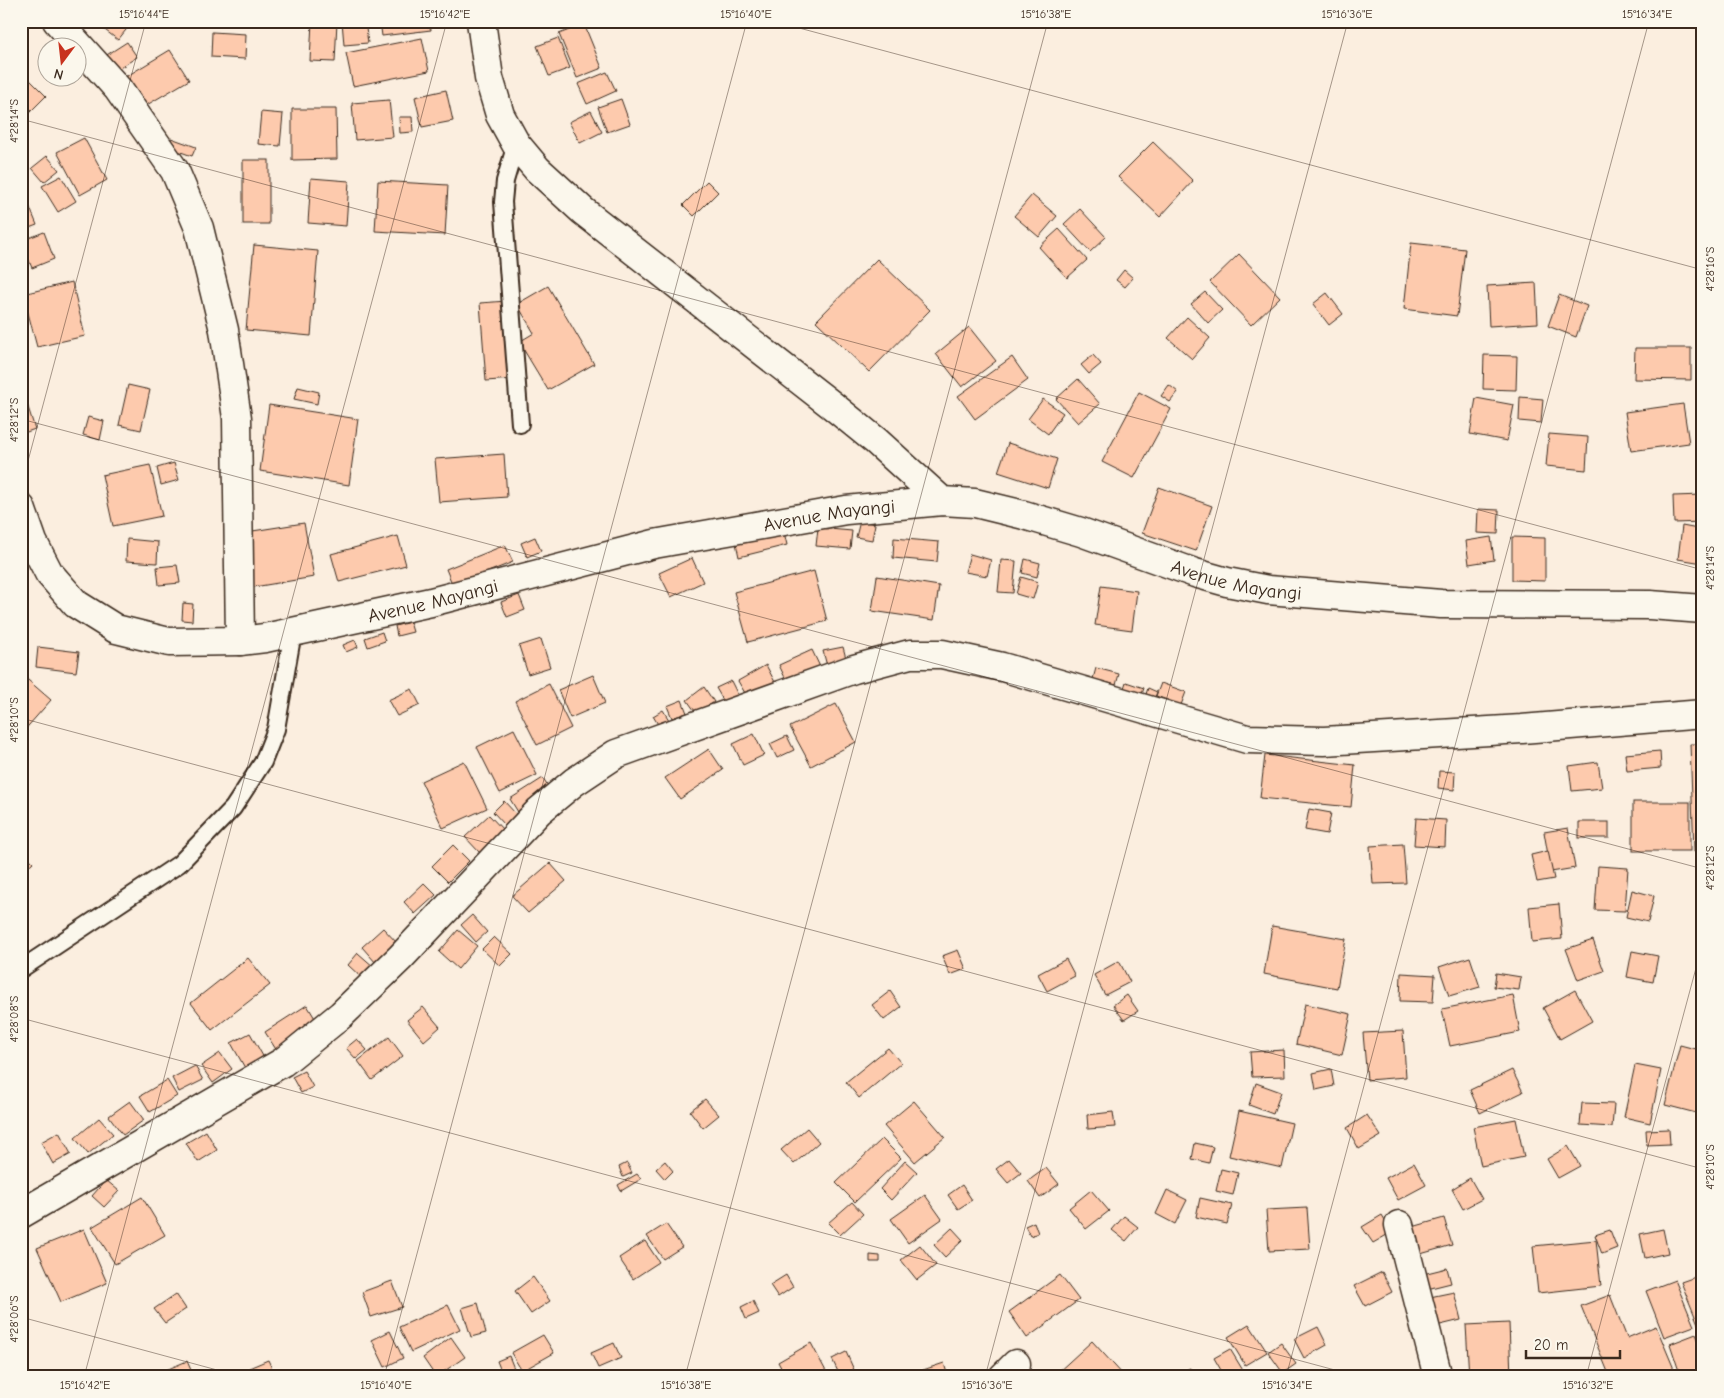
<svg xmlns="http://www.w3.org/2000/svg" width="1724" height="1398" font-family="'Comic Neue',sans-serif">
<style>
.building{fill:#fdcaad;stroke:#3b2a1e}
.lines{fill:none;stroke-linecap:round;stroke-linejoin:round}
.lane-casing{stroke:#3b2a1e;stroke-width:20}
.street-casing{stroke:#3b2a1e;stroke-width:31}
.secondary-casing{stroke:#3b2a1e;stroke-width:31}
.lane{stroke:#fbf7ec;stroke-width:16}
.street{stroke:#fbf7ec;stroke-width:28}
.secondary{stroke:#fbf7ec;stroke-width:28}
.ticks{fill:none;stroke:#3b2a1e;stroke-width:1;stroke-opacity:0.45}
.labels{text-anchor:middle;stroke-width:4;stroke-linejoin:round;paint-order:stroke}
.street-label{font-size:19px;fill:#3b2a1e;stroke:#fbf7ec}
.neatline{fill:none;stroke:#3b2a1e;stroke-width:2}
.ticks-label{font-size:12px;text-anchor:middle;fill:#3b2a1e}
</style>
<rect width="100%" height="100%" fill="#fbeedf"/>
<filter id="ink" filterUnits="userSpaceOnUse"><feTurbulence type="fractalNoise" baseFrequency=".02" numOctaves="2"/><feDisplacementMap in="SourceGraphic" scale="10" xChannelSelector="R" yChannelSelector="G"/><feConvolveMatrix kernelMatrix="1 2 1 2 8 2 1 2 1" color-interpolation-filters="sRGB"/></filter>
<g filter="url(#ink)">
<g class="building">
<polygon points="93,21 133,21 118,40"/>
<polygon points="312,21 337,21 335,62 310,61"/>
<polygon points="342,21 365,21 368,43 344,45"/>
<polygon points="380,21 430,21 431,30 382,36"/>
<polygon points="584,24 602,68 577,78 559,34"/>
<polygon points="212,32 246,34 245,59 211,57"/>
<polygon points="422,38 429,71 353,86 346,53"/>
<polygon points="558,38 570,68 549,76 537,46"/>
<polygon points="127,42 137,57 112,73 102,58"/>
<polygon points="170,50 189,80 140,109 122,79"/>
<polygon points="21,71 46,96 21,121"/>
<polygon points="607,72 616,91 587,104 578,84"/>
<polygon points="446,90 453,121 422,127 415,97"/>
<polygon points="621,99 630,124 607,132 598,107"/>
<polygon points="389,100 393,137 355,140 352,103"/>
<polygon points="292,109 336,109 337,159 292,160"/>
<polygon points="591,111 602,132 580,143 569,122"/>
<polygon points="261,112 283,114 280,146 258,144"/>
<polygon points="399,117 412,117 413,132 400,133"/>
<polygon points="84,138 107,180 80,195 57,152"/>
<polygon points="171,138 196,147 192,156 167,147"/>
<polygon points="1153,142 1193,181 1160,217 1118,177"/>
<polygon points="47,156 59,170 44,182 32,168"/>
<rect x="243" y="160" width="26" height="64"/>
<polygon points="61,176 76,201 58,212 42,186"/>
<polygon points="311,178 349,181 346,226 308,223"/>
<polygon points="378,181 448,185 445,235 375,231"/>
<polygon points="707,181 718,192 694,216 683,205"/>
<polygon points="21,186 37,225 21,231"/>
<polygon points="1032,195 1057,216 1039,237 1014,216"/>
<polygon points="1080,209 1106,237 1090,252 1064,224"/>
<polygon points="1059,229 1087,260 1067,278 1039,247"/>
<polygon points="44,232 54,259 32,268 21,241"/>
<polygon points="1411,243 1465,249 1457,316 1404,309"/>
<polygon points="254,245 318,251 311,336 246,330"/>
<polygon points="1239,254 1280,297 1251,325 1210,282"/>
<polygon points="877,259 930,310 869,372 816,321"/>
<polygon points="1124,270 1133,278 1125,287 1116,280"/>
<polygon points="72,282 85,336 37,347 23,294"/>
<polygon points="1536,283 1538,323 1489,326 1487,286"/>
<polygon points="548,286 594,364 548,390 519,342 534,333 517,304"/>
<polygon points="1205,292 1222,310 1208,323 1191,304"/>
<polygon points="1327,293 1343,314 1329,325 1313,304"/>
<polygon points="1559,295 1587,306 1576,337 1548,326"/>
<polygon points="507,301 513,379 486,381 480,303"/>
<polygon points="1187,317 1210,338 1192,359 1168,338"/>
<polygon points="969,327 996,361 962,387 936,354"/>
<polygon points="1635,348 1691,348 1691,380 1634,379"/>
<polygon points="1093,355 1101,364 1089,374 1081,365"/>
<polygon points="1484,355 1517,356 1516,390 1483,389"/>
<polygon points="1012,357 1028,380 975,419 958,396"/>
<polygon points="1700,368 1703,368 1703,392 1699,392"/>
<polygon points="1078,379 1100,404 1078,423 1056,399"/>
<polygon points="128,385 150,390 141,430 119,425"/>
<polygon points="1169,385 1178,392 1170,402 1161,396"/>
<polygon points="298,387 319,392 317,404 294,399"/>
<polygon points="1139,392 1171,409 1134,478 1102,462"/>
<polygon points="1520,397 1543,399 1541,423 1519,421"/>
<polygon points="1476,398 1514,405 1507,441 1470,434"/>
<polygon points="1043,399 1063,413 1048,434 1028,419"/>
<polygon points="26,401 35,429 21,434 21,402"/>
<polygon points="1683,404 1689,443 1631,451 1625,412"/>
<polygon points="269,405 358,419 349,485 260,471"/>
<polygon points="88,417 104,421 100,440 83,435"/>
<polygon points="1549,434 1588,437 1586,470 1546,466"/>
<polygon points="1008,443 1057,459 1048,488 998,472"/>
<polygon points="504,454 507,497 439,502 435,459"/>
<polygon points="174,463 179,480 161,485 157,468"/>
<polygon points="150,465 162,516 113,526 102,475"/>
<polygon points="1159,487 1212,506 1196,551 1142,533"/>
<polygon points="1703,495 1703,522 1674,523 1673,496"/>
<polygon points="1478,509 1499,510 1498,534 1477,533"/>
<polygon points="860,521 875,524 872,540 856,537"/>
<polygon points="304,523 314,577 236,590 227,535"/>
<polygon points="1682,526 1703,530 1703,563 1678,559"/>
<polygon points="818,528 852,531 850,549 816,546"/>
<polygon points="784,532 787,545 739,557 736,543"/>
<polygon points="398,536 406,565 339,582 331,554"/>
<polygon points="535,537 541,551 527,557 521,543"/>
<polygon points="1491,537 1494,560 1469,564 1466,541"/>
<polygon points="1512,537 1545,538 1545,581 1512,580"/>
<polygon points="894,538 939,542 937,562 893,558"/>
<polygon points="127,539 158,542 157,563 126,561"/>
<polygon points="505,545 513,562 453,586 446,569"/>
<polygon points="970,554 991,560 987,576 965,572"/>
<polygon points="692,558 703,582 671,597 659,573"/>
<polygon points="1025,559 1040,563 1037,577 1022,573"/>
<polygon points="1001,560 1016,561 1013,593 998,592"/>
<polygon points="177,565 180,583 159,585 157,567"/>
<polygon points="814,571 827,621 748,642 734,592"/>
<polygon points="877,576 939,586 934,620 872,611"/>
<polygon points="1021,577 1038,582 1033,599 1016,594"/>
<polygon points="1101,586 1137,591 1132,630 1095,625"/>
<polygon points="519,595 525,610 507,617 501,602"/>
<polygon points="183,603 193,604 192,621 182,620"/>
<polygon points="410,622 413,632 397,636 395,626"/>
<polygon points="382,632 385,641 368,647 365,638"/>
<polygon points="541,639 550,667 528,674 519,646"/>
<polygon points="355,640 358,647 346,652 343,645"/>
<polygon points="38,647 79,652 76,672 36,667"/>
<polygon points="843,647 847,662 827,666 823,651"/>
<polygon points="812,650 821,669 788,684 779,665"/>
<polygon points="766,665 776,684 749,700 738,681"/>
<polygon points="1096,668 1119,674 1116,685 1093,679"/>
<polygon points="21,674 51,700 21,734"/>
<polygon points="593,675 605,703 570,718 558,690"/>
<polygon points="731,681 738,695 724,702 716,688"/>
<polygon points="1126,682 1144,688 1141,697 1123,691"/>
<polygon points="1161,683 1186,692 1181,705 1156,696"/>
<polygon points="549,684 571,728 537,745 515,701"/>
<polygon points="704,687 714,702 697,714 687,700"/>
<polygon points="1148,688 1157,692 1155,697 1146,694"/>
<polygon points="412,689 420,705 397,716 388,700"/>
<polygon points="682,700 687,713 672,718 667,706"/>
<polygon points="836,704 856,742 811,766 790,727"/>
<polygon points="663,710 669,720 659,726 653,716"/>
<polygon points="514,729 537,775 500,793 477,747"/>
<polygon points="754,734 764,755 743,765 733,744"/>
<polygon points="787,736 794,750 777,758 770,744"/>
<polygon points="1690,744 1703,744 1703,852 1694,852"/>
<polygon points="709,749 723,770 680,799 665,778"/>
<polygon points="1660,751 1661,768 1627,771 1625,754"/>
<polygon points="1265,755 1355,765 1351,807 1260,798"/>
<polygon points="464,761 487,808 443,828 421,781"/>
<polygon points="1598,762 1602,788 1572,791 1569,766"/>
<polygon points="1439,771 1455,772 1454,790 1438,788"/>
<polygon points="543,778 552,792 518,812 510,799"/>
<polygon points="504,801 516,814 505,825 493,812"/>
<rect x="1633" y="802" width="57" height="49"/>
<polygon points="1309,809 1331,813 1327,834 1305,830"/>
<polygon points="489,815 504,831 480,853 465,837"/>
<polygon points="1416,818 1446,820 1445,847 1414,845"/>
<rect x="1579" y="822" width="30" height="16"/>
<polygon points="1568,828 1575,868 1551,872 1544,832"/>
<polygon points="1403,844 1406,883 1373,884 1370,846"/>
<polygon points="453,845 469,861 448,882 432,866"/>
<polygon points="21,850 33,862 21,873"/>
<polygon points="1548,851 1554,879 1537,882 1531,855"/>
<polygon points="550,863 566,881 528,913 512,896"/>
<polygon points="1598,866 1628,868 1625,911 1595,910"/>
<polygon points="424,883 436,895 415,914 404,902"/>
<polygon points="1632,890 1654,896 1648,922 1626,917"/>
<polygon points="1559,904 1562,939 1532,942 1529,907"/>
<polygon points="472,915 487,932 476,942 461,925"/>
<polygon points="1272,926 1346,939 1337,988 1264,974"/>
<polygon points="383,928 398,944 376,963 362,947"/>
<polygon points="458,930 477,946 458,969 439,952"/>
<polygon points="494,937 512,954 500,966 482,949"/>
<polygon points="1593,940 1604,971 1578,980 1566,949"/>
<polygon points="958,950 966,969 950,975 942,956"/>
<polygon points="1632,951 1658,956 1653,982 1627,977"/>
<polygon points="358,953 374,967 363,979 348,965"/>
<polygon points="1470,957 1480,987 1449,996 1439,967"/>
<polygon points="248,958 270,985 212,1030 191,1003"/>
<polygon points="1066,959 1075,976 1047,991 1038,974"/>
<polygon points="1119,961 1130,982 1105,995 1094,975"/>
<polygon points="1401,973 1435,975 1433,1002 1400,1001"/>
<polygon points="1496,973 1521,977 1519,990 1494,987"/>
<polygon points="1575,990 1592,1021 1560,1039 1543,1008"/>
<polygon points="890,991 901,1007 884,1020 872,1005"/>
<polygon points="1127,995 1138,1011 1124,1020 1113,1005"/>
<polygon points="1513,995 1520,1032 1450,1046 1442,1009"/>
<polygon points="1305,1004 1351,1014 1342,1055 1296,1044"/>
<polygon points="307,1005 319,1025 277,1051 265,1032"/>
<polygon points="423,1007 440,1027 424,1041 407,1020"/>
<polygon points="1403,1031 1406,1077 1367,1080 1363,1033"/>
<polygon points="250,1033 264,1058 245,1068 231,1043"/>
<polygon points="389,1037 403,1056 372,1080 358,1061"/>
<polygon points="357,1039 367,1050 356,1059 346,1048"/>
<polygon points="1680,1045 1703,1051 1703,1105 1700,1114 1665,1105"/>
<polygon points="888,1048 901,1063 859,1098 846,1082"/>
<polygon points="1284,1050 1285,1076 1252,1077 1250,1052"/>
<polygon points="220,1053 232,1069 213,1083 201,1066"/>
<polygon points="1635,1065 1661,1070 1650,1123 1624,1117"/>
<polygon points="195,1066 203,1080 179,1092 172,1078"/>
<polygon points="1331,1069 1334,1086 1316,1090 1313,1073"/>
<polygon points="1512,1070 1523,1092 1480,1113 1470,1090"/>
<polygon points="304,1071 313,1087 301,1093 292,1077"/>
<polygon points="167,1080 177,1096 150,1112 140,1096"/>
<polygon points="1256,1083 1281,1092 1273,1114 1249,1105"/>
<polygon points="705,1099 719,1115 703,1128 690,1111"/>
<polygon points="130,1101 144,1120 123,1135 109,1116"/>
<polygon points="914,1101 945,1137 915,1162 884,1126"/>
<polygon points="1582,1103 1614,1104 1612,1127 1580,1125"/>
<polygon points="1239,1111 1292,1123 1282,1168 1229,1156"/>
<polygon points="1113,1112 1115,1127 1088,1129 1087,1115"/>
<polygon points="1367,1115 1381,1136 1359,1149 1347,1128"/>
<polygon points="99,1118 113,1134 88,1154 75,1138"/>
<polygon points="1516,1119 1524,1157 1481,1166 1473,1127"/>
<polygon points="807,1128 819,1142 794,1164 781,1150"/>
<polygon points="1669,1129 1670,1144 1647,1145 1646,1130"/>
<polygon points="206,1131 217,1150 198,1162 186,1143"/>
<polygon points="59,1132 71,1154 53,1164 41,1142"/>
<polygon points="882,1139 901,1158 855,1202 836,1183"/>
<polygon points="1195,1143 1213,1147 1209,1163 1192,1159"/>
<polygon points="1568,1146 1580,1166 1558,1178 1547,1159"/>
<polygon points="1009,1159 1021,1173 1008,1183 996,1169"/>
<polygon points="665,1161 673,1171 665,1179 656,1169"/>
<polygon points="905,1161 917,1172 891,1200 880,1189"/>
<polygon points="627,1163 632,1173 623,1177 619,1167"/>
<polygon points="1414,1163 1426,1185 1398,1200 1386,1178"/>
<polygon points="1046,1168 1059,1184 1040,1198 1028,1181"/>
<polygon points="1221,1169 1238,1173 1233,1195 1216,1191"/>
<polygon points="637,1174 641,1179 621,1191 618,1185"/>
<polygon points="1470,1178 1482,1199 1463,1209 1452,1189"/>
<polygon points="106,1180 119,1191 104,1207 92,1196"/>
<polygon points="962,1185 972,1200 958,1209 948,1195"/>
<polygon points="1091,1190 1109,1211 1086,1229 1069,1208"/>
<polygon points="1167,1190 1187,1200 1175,1224 1156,1214"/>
<polygon points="925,1195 942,1219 908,1243 891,1219"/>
<polygon points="142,1197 165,1235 115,1264 92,1227"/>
<polygon points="1200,1198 1232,1205 1227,1224 1196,1217"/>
<polygon points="852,1202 863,1214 840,1235 828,1223"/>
<polygon points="1307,1208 1310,1249 1269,1251 1266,1210"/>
<polygon points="1382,1215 1392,1232 1373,1243 1362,1227"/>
<polygon points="1124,1216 1138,1227 1126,1241 1112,1230"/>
<polygon points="1444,1218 1452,1245 1417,1255 1409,1228"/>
<polygon points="1034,1222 1038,1233 1030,1236 1025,1226"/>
<polygon points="666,1224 682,1247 663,1259 647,1236"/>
<polygon points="952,1228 963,1240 945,1257 934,1245"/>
<polygon points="84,1229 107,1283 61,1302 37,1248"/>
<polygon points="1663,1229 1668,1253 1645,1258 1640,1234"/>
<polygon points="1610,1230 1617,1248 1602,1254 1595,1235"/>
<polygon points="1596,1240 1601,1286 1538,1293 1533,1246"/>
<polygon points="645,1241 659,1262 633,1279 619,1258"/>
<polygon points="920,1245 936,1265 917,1280 901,1260"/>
<polygon points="870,1255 880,1256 880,1262 870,1262"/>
<polygon points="1447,1268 1451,1283 1427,1289 1423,1274"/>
<polygon points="1382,1272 1392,1292 1365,1306 1354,1286"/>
<polygon points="786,1275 793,1287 778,1297 770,1285"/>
<polygon points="1060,1275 1079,1300 1027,1338 1009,1312"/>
<polygon points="1701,1275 1703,1280 1703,1336 1681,1282"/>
<polygon points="533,1277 550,1301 531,1314 515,1291"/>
<polygon points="1675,1280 1694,1326 1664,1337 1646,1291"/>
<polygon points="392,1281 402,1307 371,1317 362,1292"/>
<polygon points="1454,1292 1461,1320 1432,1327 1425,1298"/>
<polygon points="176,1294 186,1309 165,1323 154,1309"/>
<polygon points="1610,1295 1627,1338 1656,1326 1674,1369 1655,1377 1610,1377 1581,1306"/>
<polygon points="753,1301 759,1313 746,1319 741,1307"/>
<polygon points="478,1303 486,1333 471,1337 462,1308"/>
<polygon points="448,1305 460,1329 411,1352 399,1327"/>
<polygon points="1509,1323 1511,1377 1469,1377 1466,1325"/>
<polygon points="1249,1324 1267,1352 1245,1365 1228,1337"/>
<polygon points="1318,1327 1327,1345 1304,1358 1294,1339"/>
<polygon points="390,1331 403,1358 385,1367 372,1340"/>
<polygon points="1696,1334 1703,1352 1703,1377 1681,1377 1670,1344"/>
<polygon points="543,1335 554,1353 522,1371 511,1353"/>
<polygon points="451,1337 465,1357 436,1377 423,1358"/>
<polygon points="1092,1341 1125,1377 1060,1377 1057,1373"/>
<polygon points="614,1343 621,1358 598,1368 591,1353"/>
<polygon points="811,1343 829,1377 786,1377 778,1362"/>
<polygon points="1281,1343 1296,1364 1283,1373 1268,1352"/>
<polygon points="1230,1349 1247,1377 1225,1377 1214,1358"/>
<polygon points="846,1352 854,1370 840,1376 832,1359"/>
<polygon points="509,1356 515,1371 503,1376 497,1361"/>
<polygon points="268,1360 275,1375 271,1377 253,1377 249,1368"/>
<polygon points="187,1361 194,1377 169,1377 166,1370"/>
<polygon points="944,1363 948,1377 924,1377 923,1370"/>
<polygon points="1190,1368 1194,1377 1172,1377"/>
</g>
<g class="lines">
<g class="lane-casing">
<g id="lane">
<polyline points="516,144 505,181 503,202 520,424"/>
<polyline points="21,969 179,864 233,808 263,762 276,729 293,632"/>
</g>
</g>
<g class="street-casing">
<g id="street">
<polyline points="57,21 118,89 175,171 199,228 224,330 237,418 240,641"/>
<polyline points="481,21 489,78 500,115 516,144 537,169 583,211 833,406 876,441 942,501"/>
<polyline points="21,1214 283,1062 341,1015 400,958 539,811 574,782 616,754 854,669 910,654 942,654 1002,667 1247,739 1324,741 1522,729 1703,714"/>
<polyline points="1399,1225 1438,1377"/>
<polyline points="1003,1377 1016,1364"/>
</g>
</g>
<g class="secondary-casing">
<g id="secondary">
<path id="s1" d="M21,508L33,542L49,573L76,604L116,629L169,642L240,641L265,638L431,602L654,544L846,510L942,501L975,503L1024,515L1081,532L1195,573L1227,582L1268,590L1441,604L1650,605L1703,609"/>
</g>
</g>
<use href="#lane" class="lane"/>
<use href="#street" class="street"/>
<use href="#secondary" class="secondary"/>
</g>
</g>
<path class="ticks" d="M773,21L1703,270M21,119L1703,570M21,419L1703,869M21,487L146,21M21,718L1703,1169M21,1018L1361,1377M21,1317L243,1377M84,1377L447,21M384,1377L747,21M685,1377L1048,21M985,1377L1348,21M1286,1377L1649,21M1586,1377L1703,942"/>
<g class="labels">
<g class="street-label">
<text dy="7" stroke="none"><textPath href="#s1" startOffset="888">Avenue Mayangi</textPath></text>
<text dy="7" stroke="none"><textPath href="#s1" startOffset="1308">Avenue Mayangi</textPath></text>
<text dy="7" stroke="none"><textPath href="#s1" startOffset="482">Avenue Mayangi</textPath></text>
</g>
</g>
<rect width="1724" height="1398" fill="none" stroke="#fbf7ec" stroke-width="55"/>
<g transform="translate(62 62) rotate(195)"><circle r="24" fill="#fbf7ec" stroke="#aea59a"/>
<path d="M0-4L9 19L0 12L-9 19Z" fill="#c8321e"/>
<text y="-8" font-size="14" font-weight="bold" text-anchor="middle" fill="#3b2a1e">N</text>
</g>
<path d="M1526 1350v8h94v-8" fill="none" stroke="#3b2a1e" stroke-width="2.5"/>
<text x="1534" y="1350" font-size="15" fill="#3b2a1e" stroke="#fbf7ec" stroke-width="4" paint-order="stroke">20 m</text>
<rect x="28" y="28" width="1668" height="1342" class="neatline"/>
<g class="ticks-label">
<text x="144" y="18">15°16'44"E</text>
<text x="445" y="18">15°16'42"E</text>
<text x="746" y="18">15°16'40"E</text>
<text x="1046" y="18">15°16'38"E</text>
<text x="1347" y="18">15°16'36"E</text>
<text x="1647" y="18">15°16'34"E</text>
<text transform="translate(14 121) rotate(-90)" y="4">4°28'14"S</text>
<text transform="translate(1710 269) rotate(-90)" y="4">4°28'16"S</text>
<text transform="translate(14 420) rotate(-90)" y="4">4°28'12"S</text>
<text transform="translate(1710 568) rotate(-90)" y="4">4°28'14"S</text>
<text transform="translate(14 720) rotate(-90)" y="4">4°28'10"S</text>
<text transform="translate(1710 868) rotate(-90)" y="4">4°28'12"S</text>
<text transform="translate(14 1019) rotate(-90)" y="4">4°28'08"S</text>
<text transform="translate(1710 1167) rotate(-90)" y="4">4°28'10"S</text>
<text transform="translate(14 1319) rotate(-90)" y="4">4°28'06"S</text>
<text x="85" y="1389">15°16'42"E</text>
<text x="386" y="1389">15°16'40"E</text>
<text x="686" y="1389">15°16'38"E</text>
<text x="987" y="1389">15°16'36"E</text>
<text x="1287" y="1389">15°16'34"E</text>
<text x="1588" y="1389">15°16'32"E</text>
</g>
</svg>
